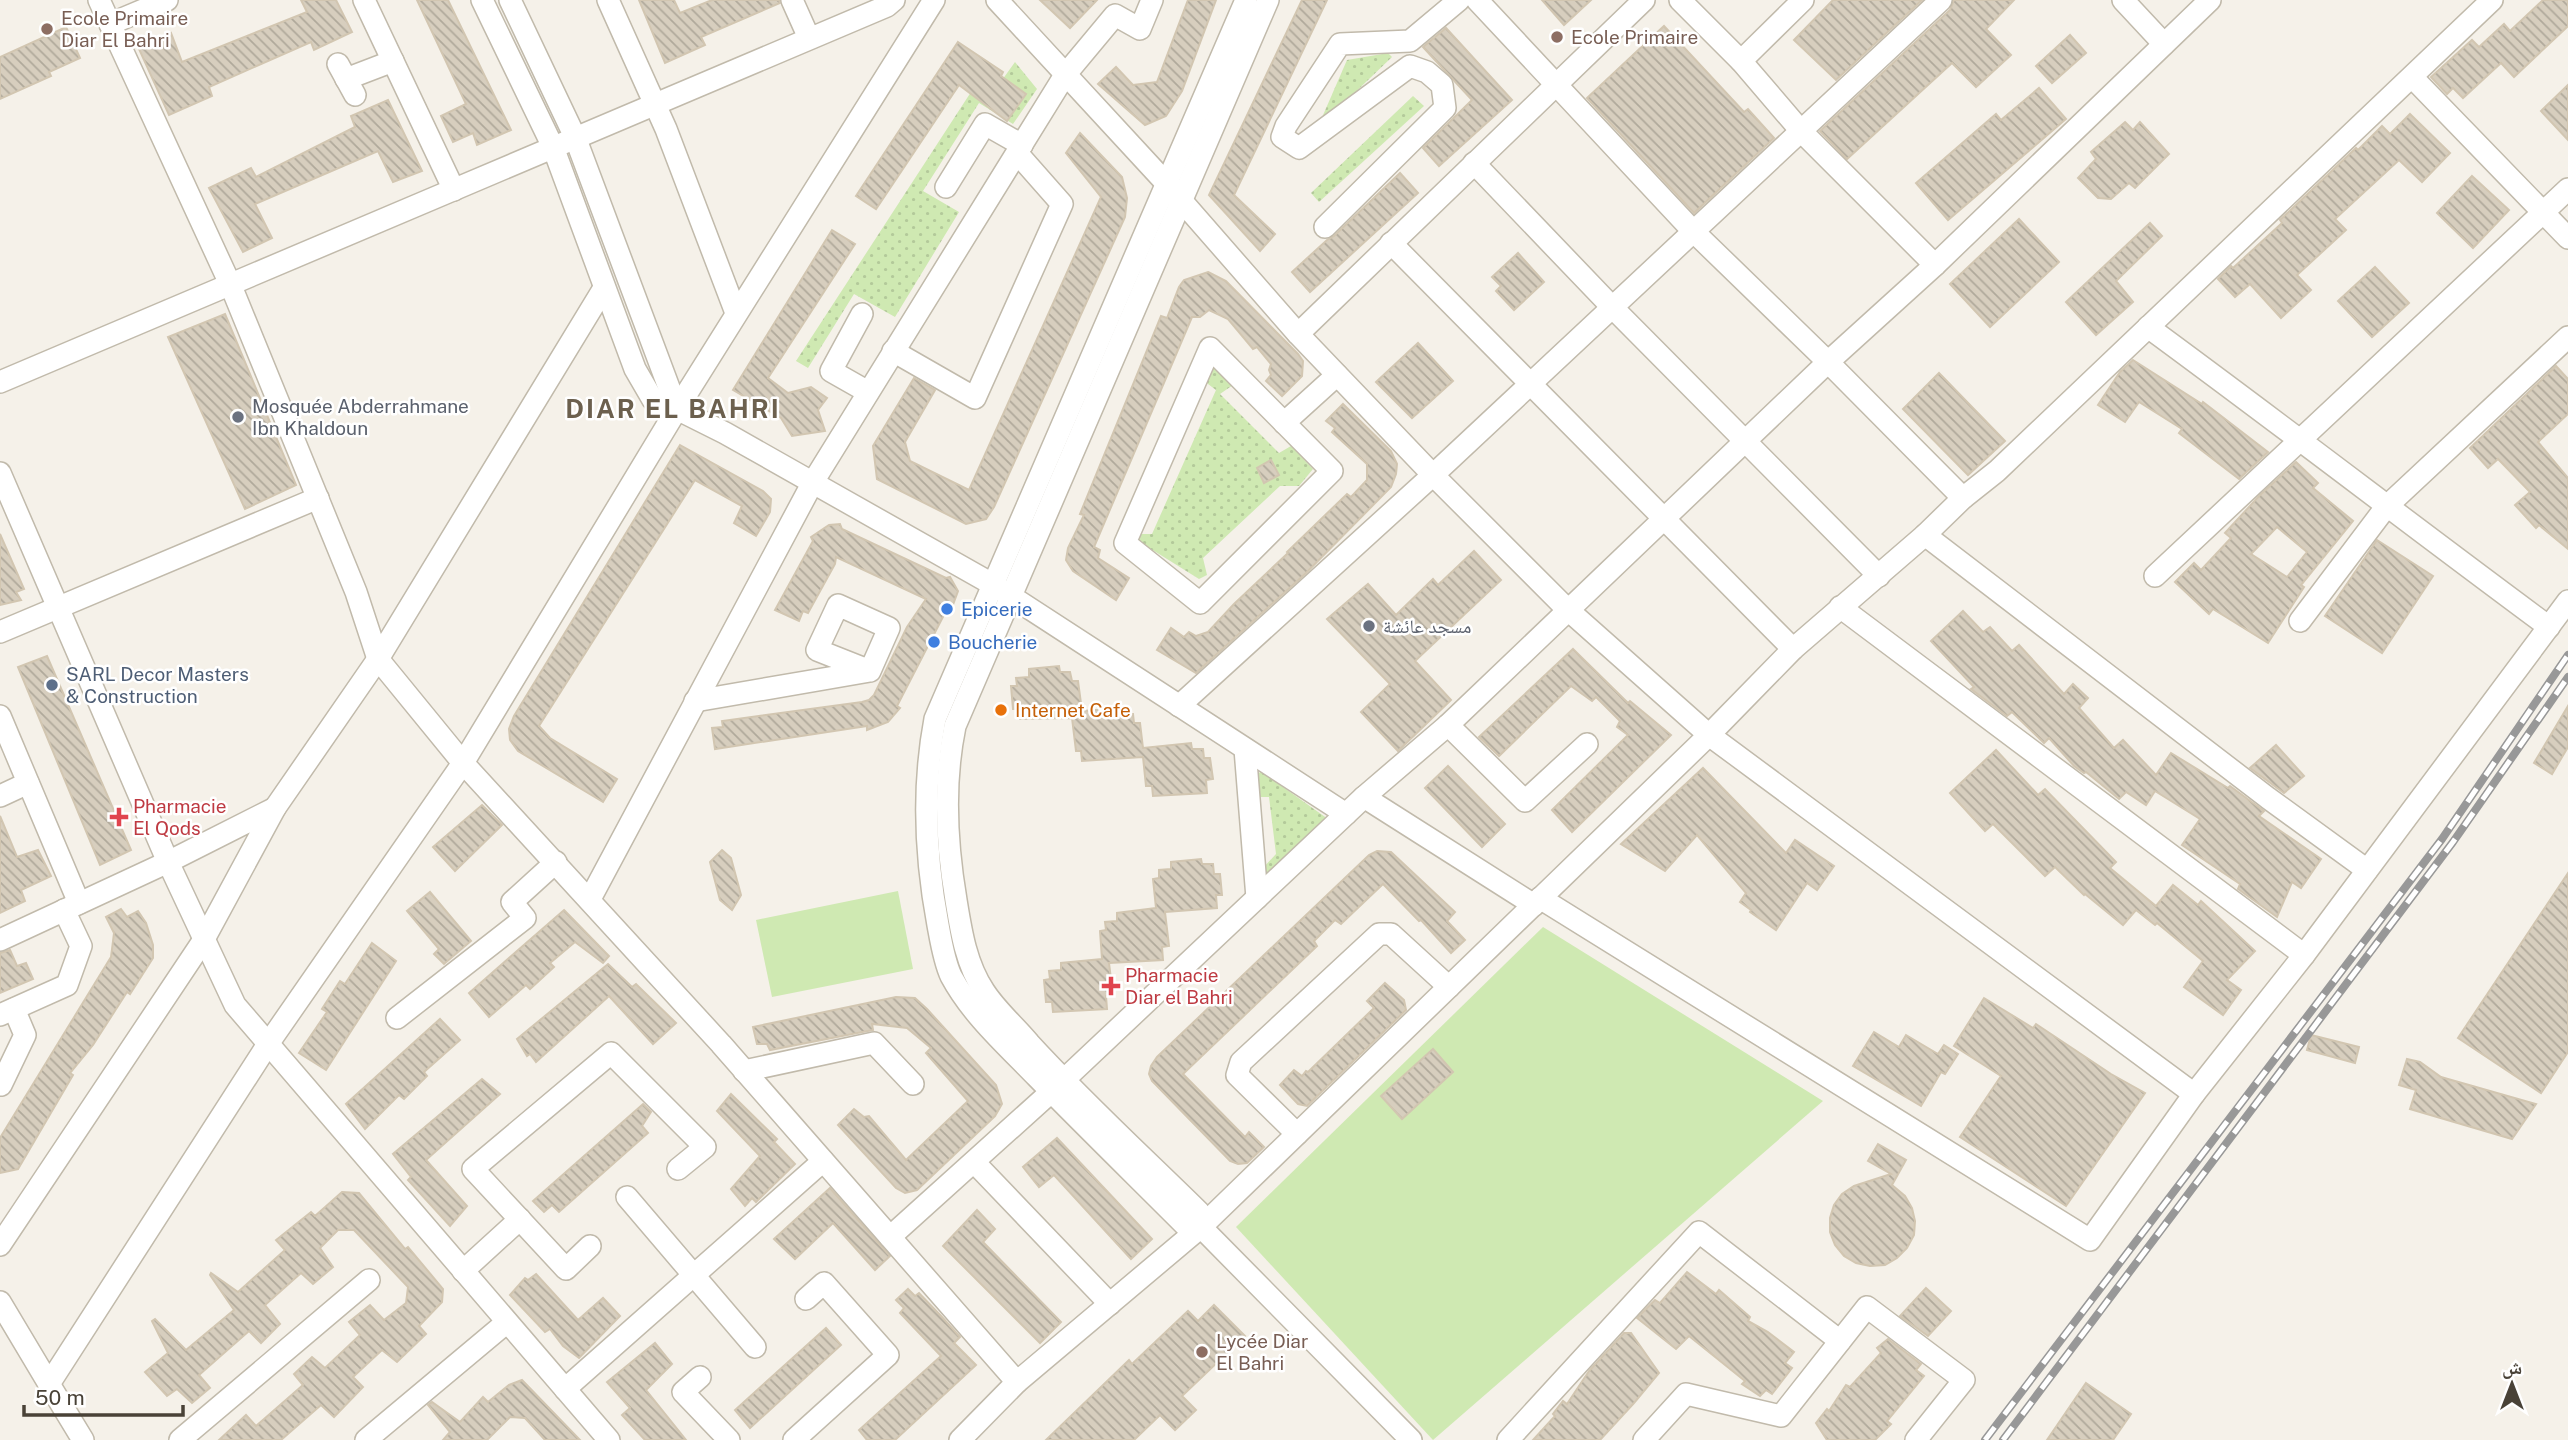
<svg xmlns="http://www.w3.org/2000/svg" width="2568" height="1440" font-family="'Public Sans','Noto Naskh Arabic',sans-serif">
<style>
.grass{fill:url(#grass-dots)}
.park{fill:#cfe9b2}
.building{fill:url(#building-back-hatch);stroke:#d2c6b1;stroke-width:2;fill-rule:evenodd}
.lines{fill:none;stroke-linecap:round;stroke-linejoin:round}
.minor-casing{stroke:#c1baab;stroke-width:24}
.minor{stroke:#fff;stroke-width:21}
.rail-casing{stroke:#989898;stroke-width:8}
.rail{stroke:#fff;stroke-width:5;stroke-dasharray:16;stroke-linecap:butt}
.education-dot{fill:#8d6e63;stroke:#fff;stroke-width:2.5}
.worship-dot{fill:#6b7280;stroke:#fff;stroke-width:2.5}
.shop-dot{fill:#3f7fe0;stroke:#fff;stroke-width:2.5}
.service-dot{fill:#5c6f8a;stroke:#fff;stroke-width:2.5}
.food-dot{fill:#e8710a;stroke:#fff;stroke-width:2.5}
.health-dot{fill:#e0444e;stroke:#fff;stroke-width:2.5}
.labels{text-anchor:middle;stroke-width:5;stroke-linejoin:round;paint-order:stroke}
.education-label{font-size:19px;fill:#785e54;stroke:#fff;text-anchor:start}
.worship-label{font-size:19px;fill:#5b616d;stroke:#fff;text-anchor:start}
.shop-label{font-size:19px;fill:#366cbe;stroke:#fff;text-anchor:start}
.service-label{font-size:19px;fill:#4e5e75;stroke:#fff;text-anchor:start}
.food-label{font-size:19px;fill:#c56008;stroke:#fff;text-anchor:start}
.health-label{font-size:19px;fill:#be3a42;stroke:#fff;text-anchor:start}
.district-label{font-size:26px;font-weight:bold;letter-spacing:2px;fill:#6c604e;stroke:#fff}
</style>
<defs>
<pattern id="grass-dots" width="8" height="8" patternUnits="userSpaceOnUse" patternTransform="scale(1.75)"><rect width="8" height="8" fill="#cfe9b2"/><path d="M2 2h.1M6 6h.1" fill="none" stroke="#b3c99a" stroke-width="1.8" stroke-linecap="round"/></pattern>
<pattern id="building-back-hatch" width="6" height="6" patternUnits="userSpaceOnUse" patternTransform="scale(1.75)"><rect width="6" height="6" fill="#d7cebe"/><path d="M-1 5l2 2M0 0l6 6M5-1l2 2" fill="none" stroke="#b0a99b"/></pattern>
</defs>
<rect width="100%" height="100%" fill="#f5f1e9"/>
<g class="grass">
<polygon points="1388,53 1392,57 1317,129 1347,60"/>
<polygon points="1015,62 1037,89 1013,124 979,103 923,191 959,212 895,317 854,294 808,368 796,361 971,92 987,101"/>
<polygon points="1413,96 1424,106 1319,202 1311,193"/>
<polygon points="1211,366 1233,385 1220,394 1279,453 1291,446 1313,469 1299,486 1280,486 1203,558 1207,575 1199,579 1135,539 1137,534 1152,534 1216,390 1204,381"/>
<polygon points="1262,772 1328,819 1268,882 1261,870 1276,854 1269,797 1257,797 1254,774"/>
</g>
<g class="park">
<polygon points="898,891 913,969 772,997 756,920"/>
<polygon points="1543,927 1823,1101 1433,1440 1236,1227"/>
</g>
<g class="building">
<polygon points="301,0 336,0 352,32 314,50 311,42 209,87 212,96 169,115 139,49 171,33 182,62 307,12"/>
<polygon points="417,0 448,0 511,130 477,145 473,133 453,142 441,116 466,104"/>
<polygon points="639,0 674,0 680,13 712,0 779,0 780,3 701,37 705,45 665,63"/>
<polygon points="1040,0 1097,0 1070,28"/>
<polygon points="1188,0 1216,0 1182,91 1166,116 1145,125 1098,84 1116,67 1133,85 1157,82"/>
<polygon points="1302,0 1327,0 1234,195 1275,234 1260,251 1209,195"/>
<polygon points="1542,0 1591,0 1564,25"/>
<polygon points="1833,0 1922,0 1836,80 1794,40"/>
<polygon points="1954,0 2014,0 1986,29 2011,55 1976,87 1952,63 1847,159 1820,131 1950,10"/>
<polygon points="2543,0 2568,0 2568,26 2514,77 2501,63 2463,98 2453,88 2447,94 2431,77 2472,40 2479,47 2504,24 2510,31"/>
<polygon points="1664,26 1744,112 1748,109 1774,138 1694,213 1587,98"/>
<polygon points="66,27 80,58 49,72 51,76 0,99 0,57"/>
<polygon points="1446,28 1512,100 1439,166 1423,148 1472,100 1423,47"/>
<polygon points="2070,35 2086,53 2052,83 2036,66"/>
<polygon points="958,42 1003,72 1001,76 1026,94 1007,121 959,85 876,209 856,196"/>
<polygon points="2568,85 2568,140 2541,111"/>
<polygon points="2039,88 2066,119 1948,220 1916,183 1996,114 2001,120"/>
<polygon points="388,100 422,171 393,182 378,151 255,204 272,238 243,252 209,188 251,168 256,177 355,127 351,116"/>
<polygon points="2410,114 2450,153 2422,182 2399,160 2335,219 2346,230 2297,275 2311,290 2281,318 2250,284 2235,297 2218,279 2231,266 2233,268 2282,223 2280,220 2356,148 2358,150 2382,126 2390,134"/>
<polygon points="2125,122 2133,130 2140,122 2169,154 2135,188 2129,183 2111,199 2098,198 2078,178 2096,159 2091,152"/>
<polygon points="1080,133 1122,177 1127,198 1125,217 994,507 986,519 966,524 877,479 873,446 914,378 935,390 905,442 910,461 969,490 1101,197 1066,153"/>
<polygon points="1400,173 1418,193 1310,292 1292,272 1327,240 1334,236"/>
<polygon points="2472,176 2509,210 2473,248 2437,213"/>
<polygon points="2019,219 2059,262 1990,327 1950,284"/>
<polygon points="2150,223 2162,236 2116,281 2133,302 2096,335 2066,302"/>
<polygon points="832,230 855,244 768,378 788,393 811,387 827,398 818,410 825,431 792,436 781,418 733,390"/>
<polygon points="1518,253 1544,282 1514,310 1496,291 1501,286 1492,277"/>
<polygon points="2375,267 2409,303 2372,337 2338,301"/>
<polygon points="1208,272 1226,281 1298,354 1303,361 1302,376 1282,396 1266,381 1271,375 1269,370 1271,364 1257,347 1253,349 1228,319 1209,310 1200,317 1192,317 1094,547 1100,550 1098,558 1129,578 1116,600 1073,571 1066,560 1068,548 1084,515 1080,514 1161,316 1167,318 1179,287 1184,280"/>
<polygon points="225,314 296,485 245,509 168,337"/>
<polygon points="1418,343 1453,381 1412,418 1376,382"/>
<polygon points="2133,360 2202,404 2203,402 2268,452 2239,479 2179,433 2182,429 2139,402 2125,422 2098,405 2120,372"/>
<polygon points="2556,366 2568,379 2568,414 2538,442 2568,478 2568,549 2539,525 2536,528 2515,505 2530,492 2498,459 2488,468 2470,448"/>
<polygon points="1939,373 2005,441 1968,475 1903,409"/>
<polygon points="1343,404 1391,451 1397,464 1396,474 1391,487 1306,573 1196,673 1157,650 1171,628 1184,637 1189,632 1196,636 1208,632 1234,604 1288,553 1287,552 1347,494 1351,497 1367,480 1367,464 1332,432 1335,428 1326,421"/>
<polygon points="680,445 763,491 771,499 770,512 756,536 734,523 742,506 695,480 539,726 550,738 617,779 603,802 518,751 510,740 509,729 514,716"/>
<polygon points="1271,460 1279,475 1264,483 1257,468"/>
<path d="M2296,462L2318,483L2313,488L2353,521L2301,585L2304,587L2268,643L2213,609L2209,614L2175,582L2194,563L2201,570L2231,538L2225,533L2260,495ZM2277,527L2307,552L2287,577L2251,554Z"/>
<polygon points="840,524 842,529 946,578 950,577 958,591 951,610 947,609 897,706 900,708 888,722 867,730 867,726 715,749 712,728 723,727 722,721 862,702 869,700 874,695 907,627 926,599 836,557 835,564 808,613 803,611 799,621 775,610 813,541 811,537 829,525"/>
<polygon points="0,534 24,589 16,592 21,600 0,605"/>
<polygon points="2377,540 2433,576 2382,653 2325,616"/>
<polygon points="1474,551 1501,580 1415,661 1451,700 1398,751 1361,712 1390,684 1327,619 1368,584 1396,615 1433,579 1438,585"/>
<polygon points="1963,611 1983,632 1990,627 2012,651 2019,645 2064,694 2073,684 2088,698 2079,708 2114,748 2123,740 2156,775 2171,753 2228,788 2230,786 2264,811 2259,816 2321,859 2301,888 2292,882 2277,917 2238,889 2240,884 2182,845 2200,819 2155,791 2146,805 2126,792 2119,799 2086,772 2084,773 2074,766 2049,738 2044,743 2012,712 2007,716 1971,689 1974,687 1931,641"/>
<polygon points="1573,649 1628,703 1630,701 1671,735 1572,832 1552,810 1628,735 1617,727 1620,721 1596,697 1592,701 1571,686 1499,756 1479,737"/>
<polygon points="47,656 131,850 100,865 18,667"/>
<polygon points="1059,666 1060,672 1070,672 1072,681 1078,681 1082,711 1121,708 1122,714 1133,714 1134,723 1140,723 1143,748 1191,743 1192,749 1203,749 1204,758 1210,758 1213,779 1206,780 1207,793 1153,796 1152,786 1146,786 1143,757 1082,761 1081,751 1076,751 1072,718 1020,719 1019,709 1013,709 1011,686 1017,686 1016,678 1029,677 1029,669"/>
<polygon points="2568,706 2568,747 2552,774 2534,763"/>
<polygon points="2276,745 2304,776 2284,793 2250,768"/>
<polygon points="1996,750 2038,795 2045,789 2116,862 2110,868 2156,906 2173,885 2198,905 2201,901 2255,951 2227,980 2241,990 2223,1015 2184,987 2203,961 2157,923 2155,925 2136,910 2123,925 2085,894 2084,895 2055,867 2045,876 1993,824 1985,831 1950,793"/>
<polygon points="1448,766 1505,824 1482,847 1425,788"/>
<polygon points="1703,768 1786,853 1795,840 1834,866 1817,890 1807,883 1776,930 1750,912 1751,910 1740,902 1746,893 1697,835 1665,871 1621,844"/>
<polygon points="482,805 502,825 455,871 433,847"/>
<polygon points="0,816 17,857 38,850 51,876 21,890 25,901 0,913"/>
<polygon points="722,850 731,858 741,895 732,910 720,900 710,862"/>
<polygon points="1377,851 1391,852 1455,912 1447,921 1465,940 1451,953 1421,920 1419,921 1383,884 1341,924 1335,920 1314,941 1317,946 1183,1074 1245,1137 1249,1132 1264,1147 1247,1163 1238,1164 1230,1161 1152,1081 1149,1074 1151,1066 1157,1057 1369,855"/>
<polygon points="1201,859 1202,864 1213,864 1214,874 1220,874 1222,895 1216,895 1217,908 1165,912 1169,946 1162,947 1163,960 1109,963 1113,995 1106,996 1107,1009 1053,1012 1052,1002 1046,1002 1044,980 1050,979 1049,971 1061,970 1061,963 1102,959 1100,931 1106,930 1105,922 1117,921 1117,913 1156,908 1153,879 1159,878 1159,870 1171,869 1171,862"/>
<polygon points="2568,873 2568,1052 2541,1093 2458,1038"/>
<polygon points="430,892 471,941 444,964 434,954 439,949 407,911"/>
<polygon points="121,909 127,917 138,911 146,923 153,945 153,958 130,994 127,992 93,1045 70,1073 73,1075 18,1169 0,1173 0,1138 111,957 114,933 106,917"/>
<polygon points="564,910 609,956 603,963 575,942 550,963 554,967 530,989 526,985 489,1017 469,993"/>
<polygon points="372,943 396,961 326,1070 299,1053 327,1012 322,1009 340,981 345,984"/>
<polygon points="10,950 17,966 26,963 33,979 0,993 0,953"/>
<polygon points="608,964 632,987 636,984 676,1023 653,1044 609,996 536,1062 530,1054 527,1056 517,1039"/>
<polygon points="1385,983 1404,1000 1406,1010 1307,1106 1298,1104 1280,1085 1294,1070 1302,1076 1306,1071 1308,1072 1374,1008 1367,1001"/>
<polygon points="896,997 915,998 927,1009 996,1085 1002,1104 995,1116 917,1190 905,1193 896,1188 838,1125 854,1109 864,1117 869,1116 906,1160 968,1101 926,1053 931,1048 907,1028 872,1024 873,1030 770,1050 767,1044 757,1044 753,1027"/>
<polygon points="1984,998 2033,1028 2036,1024 2111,1074 2145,1093 2066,1206 1960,1137 2001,1076 1954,1046"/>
<polygon points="440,1019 460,1040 424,1072 427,1076 404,1099 399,1095 365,1129 346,1104"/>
<polygon points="1874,1032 1899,1047 1906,1035 1938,1054 1944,1045 1958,1054 1945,1074 1941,1072 1921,1106 1853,1066"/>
<polygon points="2311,1035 2359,1047 2355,1063 2307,1050"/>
<polygon points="1433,1049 1453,1072 1402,1119 1381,1096"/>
<polygon points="2407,1059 2420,1062 2441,1077 2536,1104 2512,1139 2410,1109 2416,1090 2399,1085"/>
<polygon points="482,1079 500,1094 426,1160 467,1206 450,1226 408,1180 411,1177 393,1154"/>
<polygon points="731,1094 777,1139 774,1142 795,1164 756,1202 752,1198 745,1206 731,1189 760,1156 717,1111"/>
<polygon points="643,1104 651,1112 642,1126 648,1133 559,1212 552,1205 544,1212 533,1201"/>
<polygon points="1057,1138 1152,1239 1131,1259 1054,1175 1039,1187 1023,1167"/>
<polygon points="1878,1144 1906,1160 1892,1185 1905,1196 1912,1208 1915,1221 1914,1235 1907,1248 1897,1258 1885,1265 1870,1266 1856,1263 1844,1256 1835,1245 1830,1232 1830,1218 1834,1205 1842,1194 1854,1186 1891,1174 1868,1161"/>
<polygon points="830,1188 890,1256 875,1270 833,1223 795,1259 774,1239"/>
<polygon points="342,1192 359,1193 405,1249 408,1247 443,1289 442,1302 419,1326 426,1334 397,1362 382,1350 353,1377 363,1387 334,1417 321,1405 281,1440 219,1440 246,1415 256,1426 303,1385 294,1374 312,1357 325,1368 360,1335 349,1322 370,1305 384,1320 406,1303 408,1287 354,1230 338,1230 320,1248 333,1267 313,1284 301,1273 265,1305 280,1324 261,1343 249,1331 199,1375 210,1388 192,1403 177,1389 167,1396 145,1372 168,1353 152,1321 155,1319 186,1350 234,1310 210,1275 211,1273 238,1292 285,1250 276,1240 311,1212 315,1216"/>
<polygon points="977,1210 995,1229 983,1242 1061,1322 1040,1343 943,1246"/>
<polygon points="1687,1272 1716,1294 1719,1290 1750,1317 1748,1321 1768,1332 1794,1352 1785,1363 1792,1368 1772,1394 1766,1390 1760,1396 1742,1384 1745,1381 1689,1336 1676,1349 1637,1318 1655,1300 1660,1303"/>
<polygon points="536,1274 578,1320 603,1298 620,1316 579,1358 563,1346 550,1329 545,1332 510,1295 525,1278 528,1280"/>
<polygon points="1926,1288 1951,1311 1928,1336 1900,1316"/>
<polygon points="908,1289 915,1296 919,1293 942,1317 960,1337 954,1343 976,1365 895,1440 867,1440 859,1430 941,1356 900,1313 904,1308 896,1300"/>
<polygon points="1214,1305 1245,1336 1182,1396 1196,1410 1175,1430 1160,1415 1134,1440 1046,1440 1129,1360 1132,1364 1188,1311 1198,1321"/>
<polygon points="826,1328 841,1345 750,1428 735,1410"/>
<polygon points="1624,1333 1631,1333 1659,1373 1634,1403 1600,1440 1533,1440 1555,1416 1553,1414 1563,1401 1567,1404 1589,1371"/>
<polygon points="1888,1339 1921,1364 1916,1370 1924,1376 1887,1421 1891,1424 1875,1440 1827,1440 1816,1423 1827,1409 1829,1411 1846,1385 1850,1387 1881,1353 1877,1348"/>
<polygon points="655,1343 672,1364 646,1390 686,1440 645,1440 622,1415 630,1408 607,1382"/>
<polygon points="522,1380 580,1440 545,1440 525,1418 510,1417 487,1440 443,1440 450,1432 428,1405 432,1402 460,1422 483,1397 488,1402 509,1385"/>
<polygon points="2086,1383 2131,1414 2113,1440 2047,1440"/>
</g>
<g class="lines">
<g class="minor-casing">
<g id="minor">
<polyline points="99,0 231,286 356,592 378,659 463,763 721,1044 1017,1382 960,1440"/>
<polyline points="364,0 454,190"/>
<polyline points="482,0 553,147 635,369 653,400 677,409 725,433 992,584 1346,814 1364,797 1534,905"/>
<polyline points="510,0 575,137 677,409"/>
<polyline points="608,0 666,129 736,313"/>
<polyline points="792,0 809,38"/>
<polyline points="997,0 1166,183 1298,334 1433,475 1567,609 1709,735 2194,1094 2304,955 2568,601"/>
<path d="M1268,0L955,726C943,784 946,841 956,900C961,931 966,964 984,991C996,1010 1015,1026 1029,1043C1083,1102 1142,1156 1199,1212L1201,1227L1411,1440"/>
<polyline points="1477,0 1693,231 1828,362 1963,498"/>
<polyline points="1680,0 1741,61 1801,131 1935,265"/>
<polyline points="2123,0 2164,44"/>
<polyline points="110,24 167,0"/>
<polyline points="1741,61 1803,0"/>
<polyline points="338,64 355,95"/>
<polyline points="2412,77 2568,238"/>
<polyline points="346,79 393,61"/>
<polyline points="1474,163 1612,307 1879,576"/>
<polyline points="946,187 985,124 1022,145"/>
<polyline points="1325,227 1445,108 1442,85 1427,72 1410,66 1299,148 1282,137 1286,126 1340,44 1410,41 1459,0"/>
<polyline points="1391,243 1793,649"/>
<polyline points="862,314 831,371 868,392"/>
<path d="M2148,327C2283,426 2415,528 2549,627"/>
<polyline points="1298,334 1644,0"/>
<polygon points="1210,348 1332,471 1200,603 1125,543"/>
<polyline points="893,351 975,398 1062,204 1017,153"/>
<path d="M0,382C297,259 590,129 887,6L894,0"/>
<polyline points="1284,423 1337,375"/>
<polyline points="0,473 168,862 235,1005 609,1440"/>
<polyline points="1925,535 2268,798 2367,870"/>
<polyline points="2155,576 2568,189"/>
<polyline points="1840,607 2304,955"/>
<polyline points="2300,621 2386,507 2568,337"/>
<polyline points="0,632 318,498"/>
<polyline points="695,701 870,671 889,628 838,605 817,650 870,671"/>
<polyline points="1179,706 1433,475 1941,0"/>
<polyline points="0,716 79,903"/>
<polyline points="1448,725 1525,801 1587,744"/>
<polyline points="1245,749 1257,898"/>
<polyline points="0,796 28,783"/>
<polyline points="1364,797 1448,725 1828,362 1935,265 2210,0"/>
<polyline points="275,808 378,659 604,288"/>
<polyline points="1540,898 2090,1240 2194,1094"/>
<polyline points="590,899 813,482 1065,75 1115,15 1140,29 1152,0"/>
<polyline points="0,940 168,862 275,808 203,941 0,1245"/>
<polyline points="0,1015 67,985 81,946 64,910"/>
<polyline points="397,1018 525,918 512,902 556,862"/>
<polyline points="744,1071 874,1043 913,1084"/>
<polyline points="0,1082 1,1085 25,1035 14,1009"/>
<polyline points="1297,1134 1237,1075 1241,1062 1379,934 1391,934 1449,987"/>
<polyline points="974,1162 1110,1304"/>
<polyline points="627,1197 755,1347"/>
<path d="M1201,1227H1187C1137,1177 1086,1127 1037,1077C1006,1045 972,1015 951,976C944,961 941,941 938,925C925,856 922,788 935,719L1246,0"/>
<polyline points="890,1237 1051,1092 1346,814"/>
<polyline points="590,1246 566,1269 473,1169 611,1053 705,1147 678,1169"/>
<polyline points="463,1271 520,1219"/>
<polyline points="0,1302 49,1384 268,1044 463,763 677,409 934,0"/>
<polyline points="700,1377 683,1392 729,1440"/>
<polyline points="1017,1382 1201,1227 1709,735 1793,649 1925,535 1963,498 1997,471 2492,0"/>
<polyline points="49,1384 83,1440"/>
<polyline points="565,1389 823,1161"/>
<polyline points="180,1440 369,1280"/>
<polyline points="366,1440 507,1322"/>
<polyline points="794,1440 888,1355 824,1283 806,1299"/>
<polyline points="1508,1440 1699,1232 1840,1341"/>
<polyline points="1644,1440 1686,1394 1781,1416 1867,1307 1964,1380 1916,1440"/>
</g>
</g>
<use href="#minor" class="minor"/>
<g class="rail-casing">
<g id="rail">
<polyline points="1985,1440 2442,839 2568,655"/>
<polyline points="2003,1440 2453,842 2568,677"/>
</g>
</g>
<use href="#rail" class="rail"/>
</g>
<g class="education-dot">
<circle cx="47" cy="29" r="7"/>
<circle cx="1557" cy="37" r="7"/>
<circle cx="1202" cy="1352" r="7"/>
</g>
<g class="worship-dot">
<circle cx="238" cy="417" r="7"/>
<circle cx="1369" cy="626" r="7"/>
</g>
<g class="shop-dot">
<circle cx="947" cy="609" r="7"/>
<circle cx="934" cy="642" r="7"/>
</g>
<circle class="service-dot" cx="52" cy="685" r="7"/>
<circle class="food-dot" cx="1001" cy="710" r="7"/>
<g class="health-dot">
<path d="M115.5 806.5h7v7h7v7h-7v7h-7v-7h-7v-7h7z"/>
<path d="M1107.5 975.5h7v7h7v7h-7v7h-7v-7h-7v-7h7z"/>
</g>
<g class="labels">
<g class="education-label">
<text x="61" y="25">Ecole Primaire<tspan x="61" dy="22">Diar El Bahri</tspan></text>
<text x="1571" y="44">Ecole Primaire</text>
<text x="1216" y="1348">Lycée Diar<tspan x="1216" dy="22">El Bahri</tspan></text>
</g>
<g class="worship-label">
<text x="252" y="413">Mosquée Abderrahmane<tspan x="252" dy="22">Ibn Khaldoun</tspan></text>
<text x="1383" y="633">مسجد عائشة</text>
</g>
<g class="shop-label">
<text x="961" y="616">Epicerie</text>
<text x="948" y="649">Boucherie</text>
</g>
<g class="service-label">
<text x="66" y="681">SARL Decor Masters<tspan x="66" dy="22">&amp; Construction</tspan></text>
</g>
<g class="food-label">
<text x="1015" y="717">Internet Cafe</text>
</g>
<g class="health-label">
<text x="133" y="813">Pharmacie<tspan x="133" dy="22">El Qods</tspan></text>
<text x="1125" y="982">Pharmacie<tspan x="1125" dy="22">Diar el Bahri</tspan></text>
</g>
<g class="district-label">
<text x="673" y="418">DIAR EL BAHRI</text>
</g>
</g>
<g transform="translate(2512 1384)" stroke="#ffffff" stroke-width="5" paint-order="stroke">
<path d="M0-5L12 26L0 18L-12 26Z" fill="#494237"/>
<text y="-10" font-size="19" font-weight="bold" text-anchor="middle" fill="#494237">ش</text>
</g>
<path d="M24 1405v10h159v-10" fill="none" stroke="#494237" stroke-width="3.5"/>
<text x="35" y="1405" font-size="21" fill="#494237" stroke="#ffffff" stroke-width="5" paint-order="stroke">50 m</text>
</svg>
